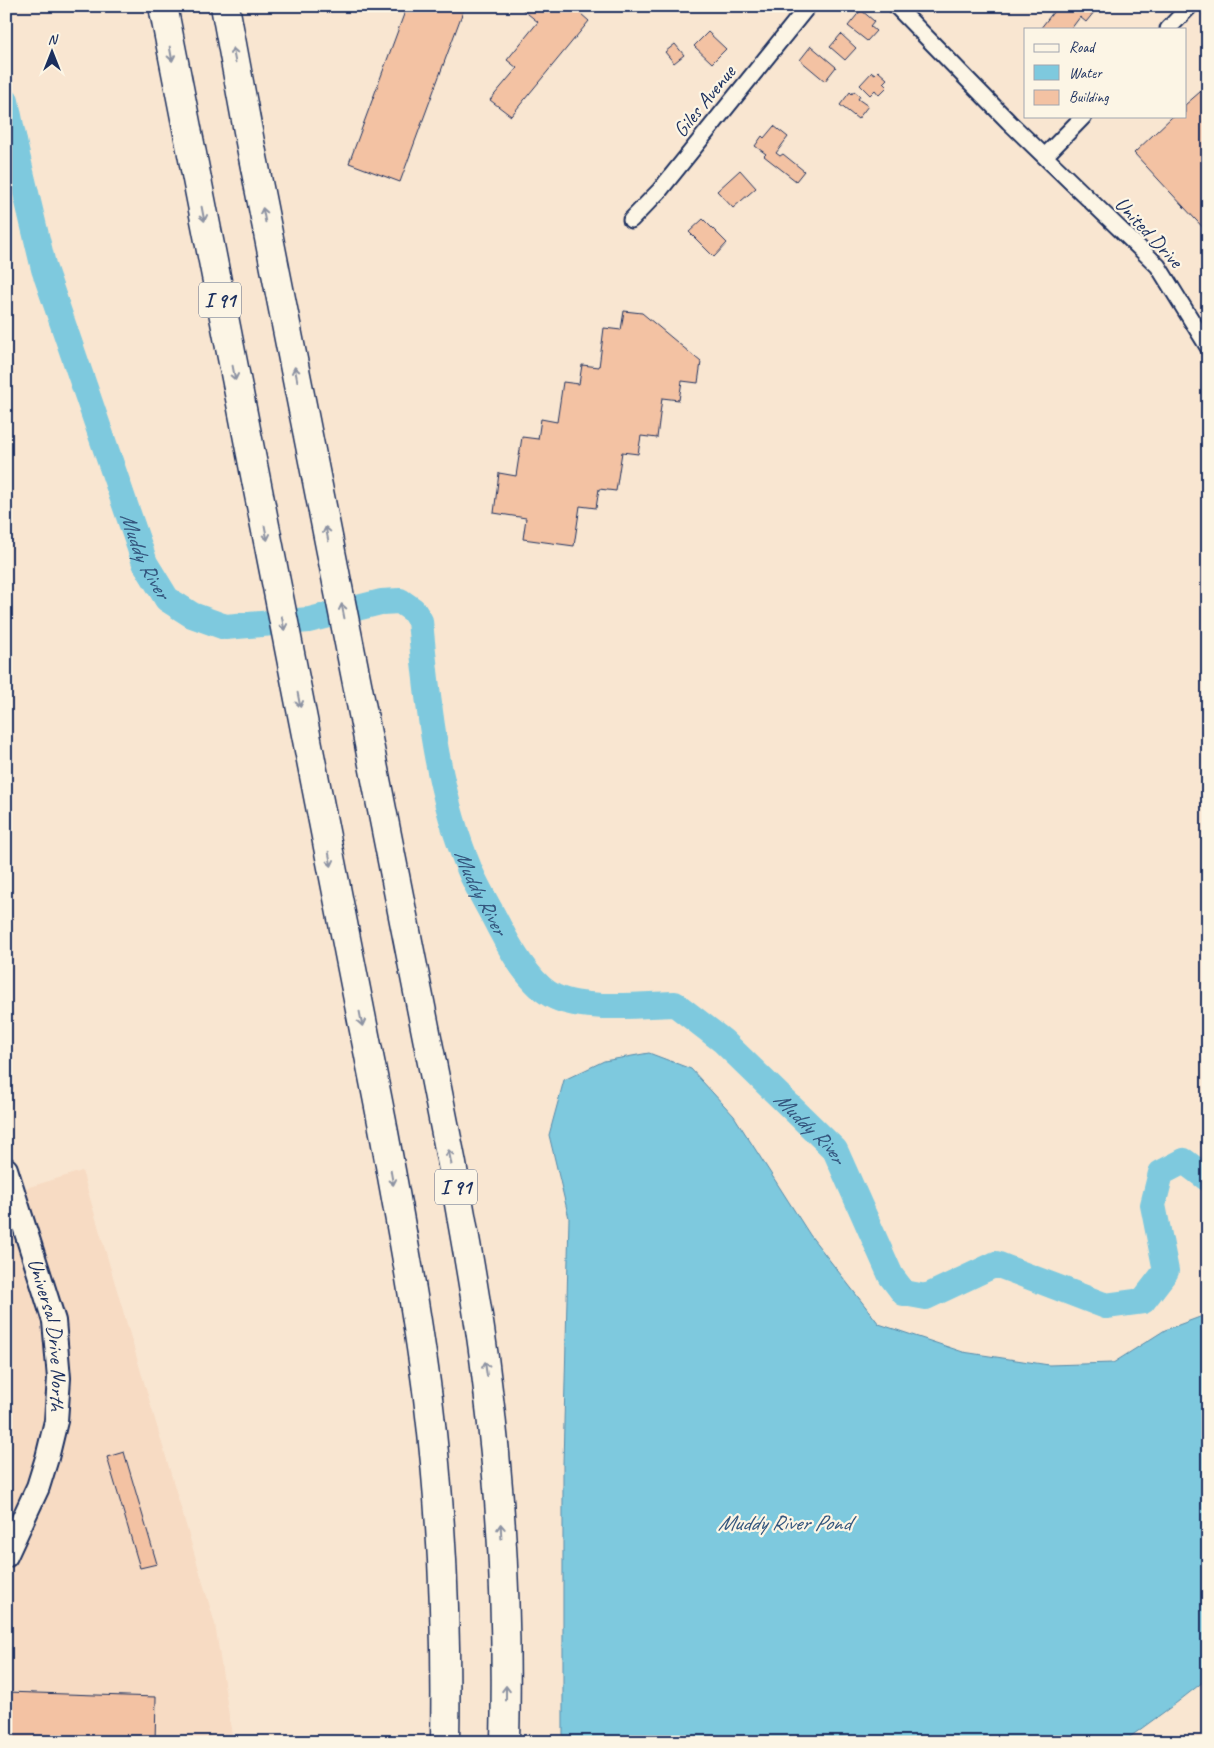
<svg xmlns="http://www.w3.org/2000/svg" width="1214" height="1748" font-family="Caveat,sans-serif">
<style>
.built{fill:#f7dbc3}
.water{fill:#7ec9de;stroke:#568bab}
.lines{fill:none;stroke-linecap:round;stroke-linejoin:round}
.river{stroke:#7ec9de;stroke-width:26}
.building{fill:#f3c2a3;stroke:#1b2f5e}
.street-casing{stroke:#1b2f5e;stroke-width:19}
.secondary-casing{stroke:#1b2f5e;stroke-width:26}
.highway-casing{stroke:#1b2f5e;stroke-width:31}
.street{stroke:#fcf5e5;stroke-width:15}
.secondary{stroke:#fcf5e5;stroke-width:22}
.highway{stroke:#fcf5e5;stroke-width:28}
.oneway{stroke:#8c92a2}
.labels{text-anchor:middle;stroke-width:4.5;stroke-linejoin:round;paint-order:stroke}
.shield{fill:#fcf5e5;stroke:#5e6a86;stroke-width:1}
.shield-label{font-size:20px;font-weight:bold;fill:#1b2f5e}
.street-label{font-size:21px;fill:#1b2f5e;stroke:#fcf5e5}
.water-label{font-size:22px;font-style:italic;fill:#34567e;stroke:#fcf5e5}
</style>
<rect width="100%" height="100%" fill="#f9e6d1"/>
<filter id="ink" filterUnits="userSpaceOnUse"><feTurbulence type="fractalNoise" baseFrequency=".02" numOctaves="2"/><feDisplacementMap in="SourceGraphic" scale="10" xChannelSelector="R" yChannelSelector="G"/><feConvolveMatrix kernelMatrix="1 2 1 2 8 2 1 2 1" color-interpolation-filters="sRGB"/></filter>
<g filter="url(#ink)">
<polygon class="built" points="82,1171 215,1624 233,1742 6,1742 6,1194"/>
<polygon class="water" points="649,1053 691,1069 734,1116 810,1235 879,1324 963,1352 1049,1365 1113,1363 1165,1330 1208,1314 1208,1678 1175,1704 1123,1742 563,1742 563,1464 569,1218 549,1135 564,1080 604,1061"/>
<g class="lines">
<path class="river" id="s1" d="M6,101L16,151L44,269L145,563L167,599L192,615L225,627L309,620L381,602L400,601L413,610L420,621C428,707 437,793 471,873C479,891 490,909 499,927C511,950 531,986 555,997C585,1011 642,1005 675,1004L723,1041L835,1150L891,1276L904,1293L926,1297L996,1264L1106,1306L1143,1301L1166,1271L1153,1205L1161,1173L1184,1161L1208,1179"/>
</g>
<g class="building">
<polygon points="407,6 465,6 400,182 349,163"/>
<polygon points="518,6 572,6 589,21 511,116 490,100 517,68 507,60 538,22"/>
<polygon points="1058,6 1099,6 1086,22 1080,17 1071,29 1040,29"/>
<polygon points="861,10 874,21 870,26 876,31 867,41 848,26"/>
<polygon points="708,32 726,49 712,63 694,46"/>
<polygon points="841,34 856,48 845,60 830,47"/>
<polygon points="675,44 684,55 674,63 665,52"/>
<polygon points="811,46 836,67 825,81 800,60"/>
<polygon points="878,71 887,79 883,83 887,87 879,95 875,90 870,95 860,85 872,72 875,74"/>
<polygon points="1208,85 1208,233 1134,153 1173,116 1185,116 1185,105"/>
<polygon points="854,91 860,96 858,99 868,106 858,119 840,105 850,92 852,94"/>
<polygon points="774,126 788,137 776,153 780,156 783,154 804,171 796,181 764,156 766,154 755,146 762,136 764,138"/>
<polygon points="740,170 756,188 733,208 717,191"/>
<polygon points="703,219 727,243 714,257 689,232"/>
<polygon points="624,311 642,313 701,362 698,383 682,381 679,400 662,398 657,438 641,436 638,454 622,452 616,491 599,489 596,508 580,506 574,546 523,539 526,518 494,513 499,473 516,476 522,437 538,439 541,419 557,422 563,382 579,384 582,365 599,367 604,328 621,330"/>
<polygon points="124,1452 157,1564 140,1568 107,1457"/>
<polygon points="6,1692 156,1697 155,1742 6,1742"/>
</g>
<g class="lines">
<g class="street-casing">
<g id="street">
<polyline points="896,6 1009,122 1158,266 1208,347"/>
<polyline points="1168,29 1190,6"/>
<polyline points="1045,156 1084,116"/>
<polyline points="631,220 660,190 808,6"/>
</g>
</g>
<g class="secondary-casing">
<g id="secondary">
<path id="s2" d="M6,1169L54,1321L59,1378L56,1421L47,1458L38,1487L6,1556"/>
</g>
</g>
<g class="highway-casing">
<g id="highway">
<path d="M163,6L382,1122C399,1214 416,1305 428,1398C442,1512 447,1627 445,1742"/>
<path d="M225,6L250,142L452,1164C464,1234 478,1304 486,1374C502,1496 508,1619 505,1742"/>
</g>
</g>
<use href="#street" class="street"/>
<use href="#secondary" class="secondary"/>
<use href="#highway" class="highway"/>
</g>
<defs><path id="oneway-shaft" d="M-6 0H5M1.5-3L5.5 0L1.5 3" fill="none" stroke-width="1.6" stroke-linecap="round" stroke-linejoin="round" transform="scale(1.25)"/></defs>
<g class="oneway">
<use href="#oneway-shaft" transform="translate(171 54) rotate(80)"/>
<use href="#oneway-shaft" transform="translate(234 55) rotate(-101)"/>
<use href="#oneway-shaft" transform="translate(203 214) rotate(79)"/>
<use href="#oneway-shaft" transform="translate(264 215) rotate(-101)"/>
<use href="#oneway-shaft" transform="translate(234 373) rotate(79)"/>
<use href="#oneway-shaft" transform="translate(296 374) rotate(-101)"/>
<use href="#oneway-shaft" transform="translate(266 533) rotate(79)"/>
<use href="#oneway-shaft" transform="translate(327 534) rotate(-101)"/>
<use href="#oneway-shaft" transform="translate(343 611) rotate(-101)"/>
<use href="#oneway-shaft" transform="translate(283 623) rotate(79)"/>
<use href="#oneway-shaft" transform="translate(299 700) rotate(79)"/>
<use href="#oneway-shaft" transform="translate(330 859) rotate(79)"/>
<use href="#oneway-shaft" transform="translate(361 1019) rotate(79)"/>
<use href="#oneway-shaft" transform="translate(450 1157) rotate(-101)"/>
<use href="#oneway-shaft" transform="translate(392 1178) rotate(80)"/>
<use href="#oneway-shaft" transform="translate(486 1369) rotate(-98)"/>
<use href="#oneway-shaft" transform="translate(501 1531) rotate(-93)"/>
<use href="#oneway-shaft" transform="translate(506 1693) rotate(-90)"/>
</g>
</g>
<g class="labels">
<g class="shield">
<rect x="199" y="282.5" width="42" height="35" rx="4"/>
<rect x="435" y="1169.5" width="42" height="35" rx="4"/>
</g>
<g class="shield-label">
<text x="220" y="307">I 91</text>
<text x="456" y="1194">I 91</text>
</g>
<g class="street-label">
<text transform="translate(704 101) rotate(-51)" y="7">Giles Avenue</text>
<text transform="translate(1149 232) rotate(47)" y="7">United Drive</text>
<text dy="7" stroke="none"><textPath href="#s2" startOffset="172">Universal Drive North</textPath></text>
</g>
<g class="water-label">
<text dy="8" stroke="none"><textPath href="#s1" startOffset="476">Muddy River</textPath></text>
<text dy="8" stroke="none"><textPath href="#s1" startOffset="1076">Muddy River</textPath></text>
<text dy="8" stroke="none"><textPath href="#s1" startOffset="1511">Muddy River</textPath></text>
<text x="784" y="1530">Muddy River Pond</text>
</g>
</g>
<rect width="1214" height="1748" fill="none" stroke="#fcf5e5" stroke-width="25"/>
<rect x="12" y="12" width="1189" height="1723" fill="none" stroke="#1b2f5e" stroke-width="2" filter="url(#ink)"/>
<rect x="1024" y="28" width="162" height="90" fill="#fcf5e5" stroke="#a2a6af"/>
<rect x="1034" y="44" width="25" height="8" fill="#fcf5e5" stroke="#a2a6af"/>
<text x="1069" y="52" font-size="15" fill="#1b2f5e">Road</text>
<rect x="1034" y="65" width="25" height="15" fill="#7ec9de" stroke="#a2a6af"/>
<text x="1069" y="78" font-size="15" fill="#1b2f5e">Water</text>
<rect x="1034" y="90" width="25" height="15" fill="#f3c2a3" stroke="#a2a6af"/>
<text x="1069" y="102" font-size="15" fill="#1b2f5e">Building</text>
<g transform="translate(52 52)" stroke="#fcf5e5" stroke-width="4" paint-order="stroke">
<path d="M0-4L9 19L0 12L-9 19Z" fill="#1b2f5e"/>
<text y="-8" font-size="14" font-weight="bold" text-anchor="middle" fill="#1b2f5e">N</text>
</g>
</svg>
